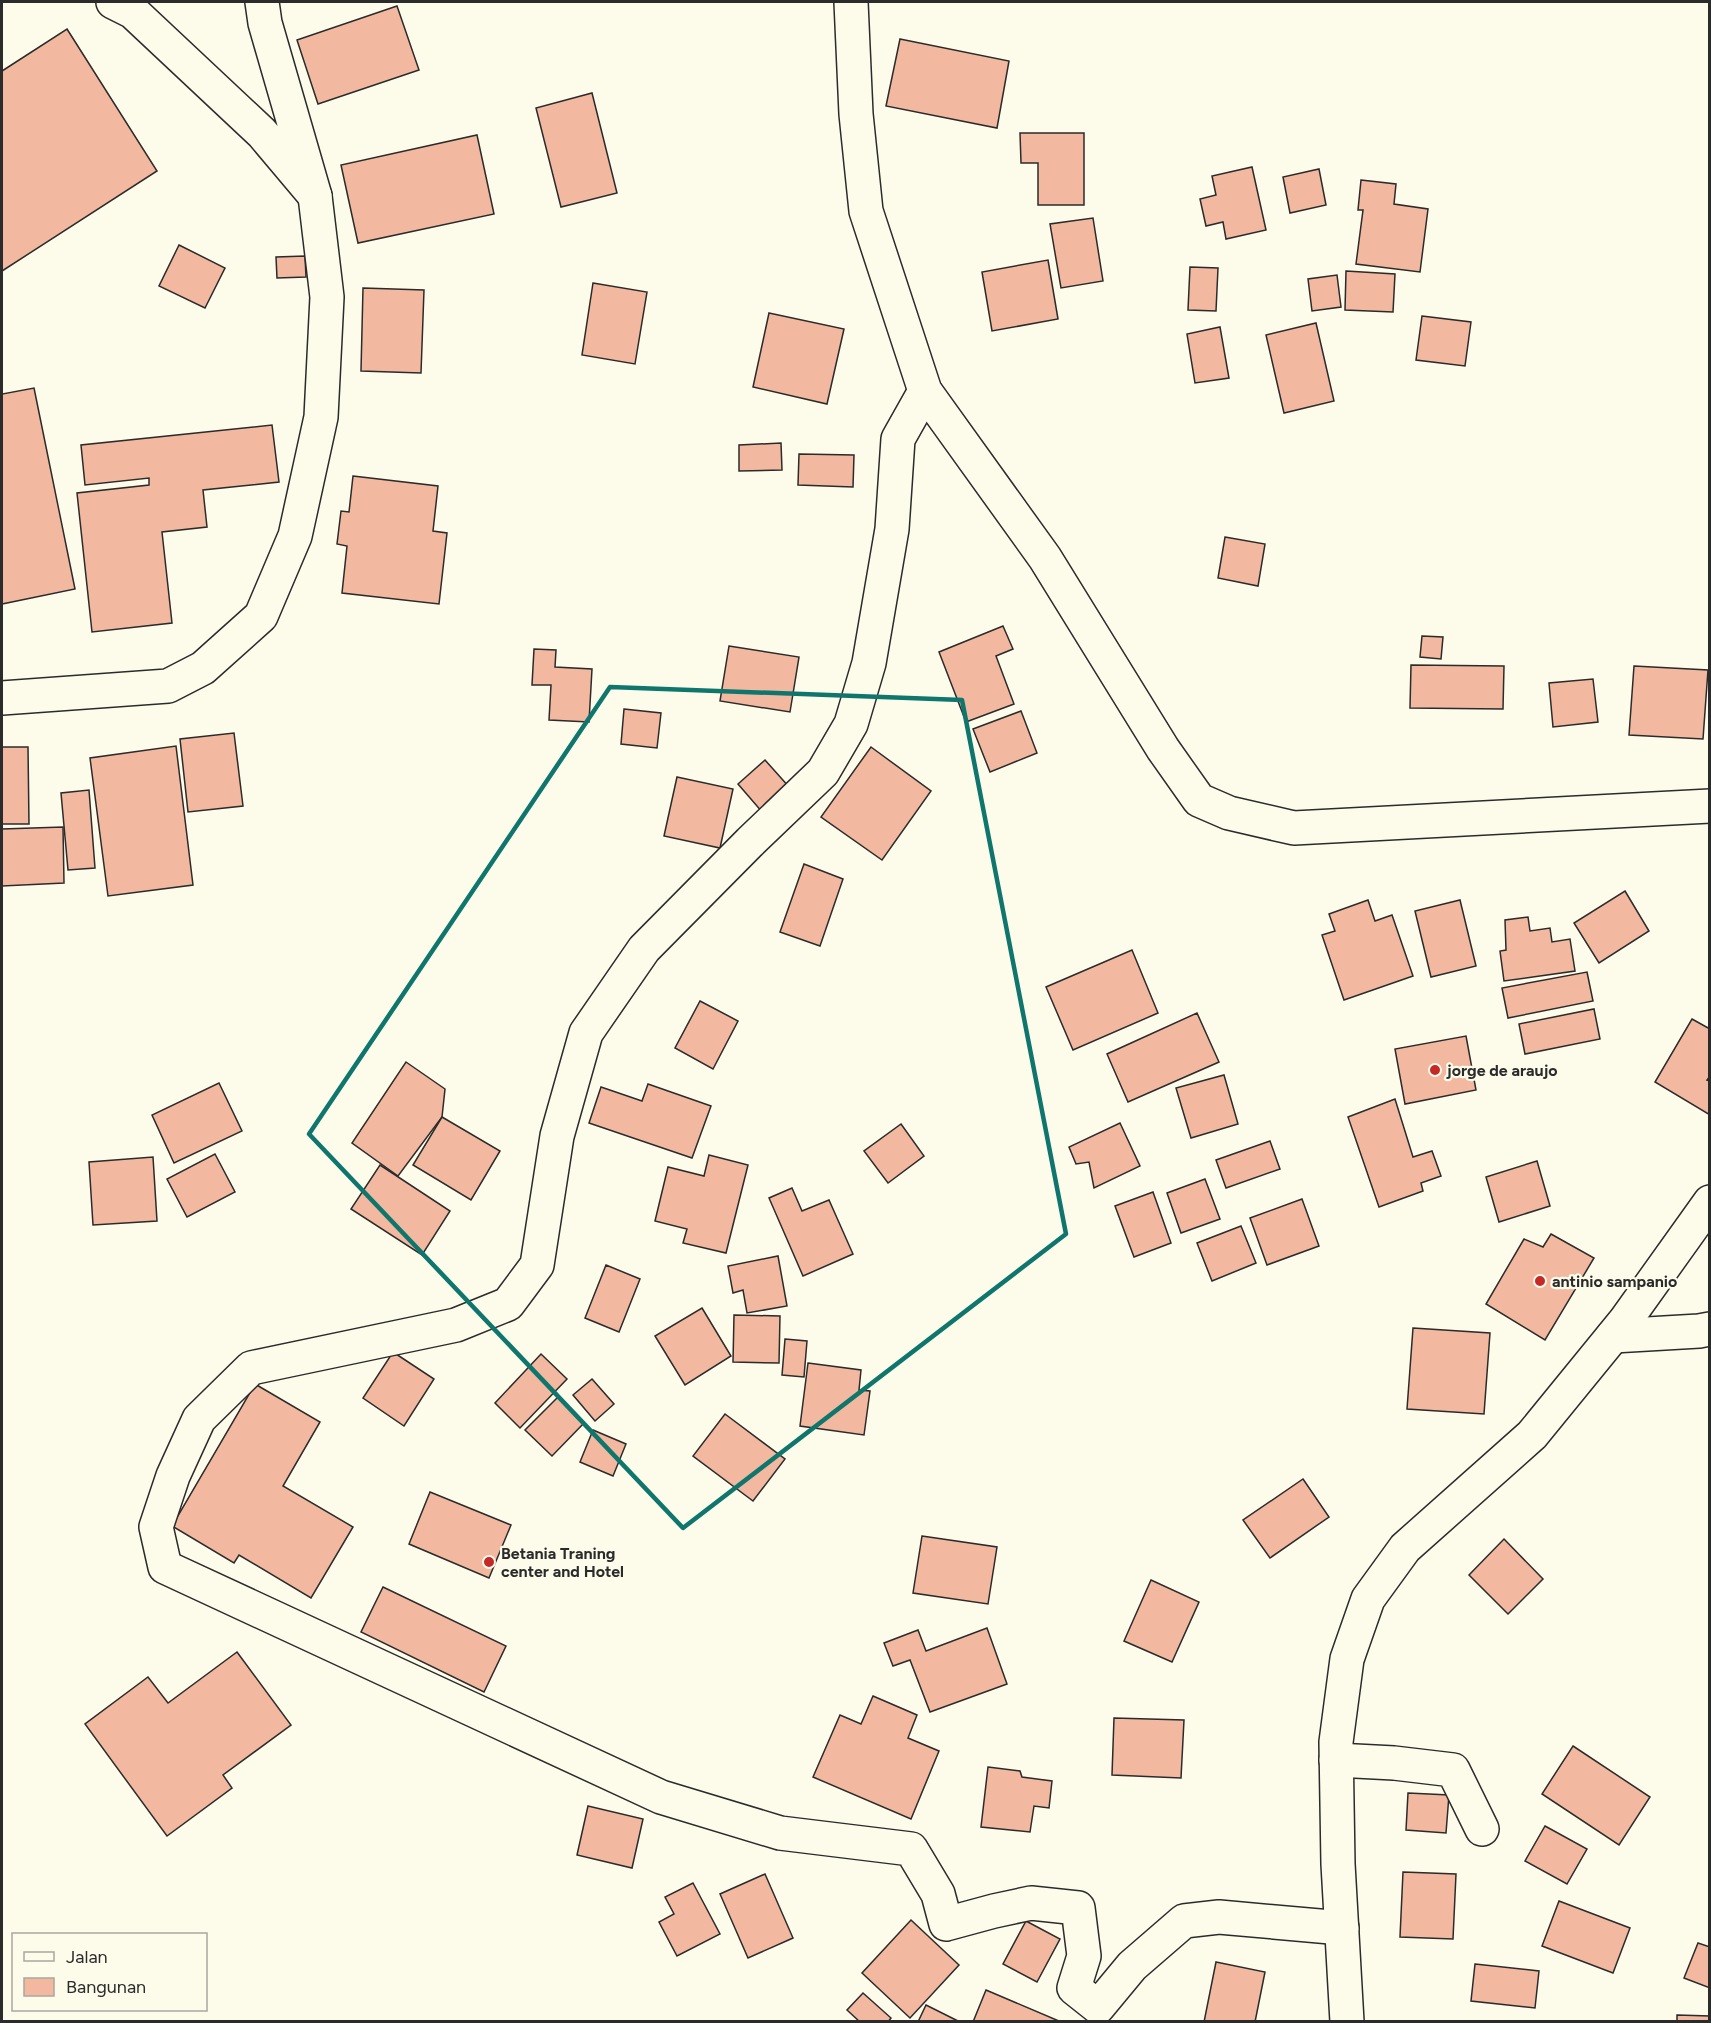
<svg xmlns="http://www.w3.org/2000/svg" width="1711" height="2023" font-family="Figtree,sans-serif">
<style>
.building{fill:#f2b8a0;stroke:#2b2b2b;stroke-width:1.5}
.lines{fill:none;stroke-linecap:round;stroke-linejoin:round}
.minor-casing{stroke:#2b2b2b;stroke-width:36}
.primary-casing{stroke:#2b2b2b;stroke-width:36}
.minor{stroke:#fdfbea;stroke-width:33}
.primary{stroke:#fdfbea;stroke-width:33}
.marked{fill:none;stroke:#0f766e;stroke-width:4.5;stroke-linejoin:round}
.poi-dot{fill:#c62828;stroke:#fdfbea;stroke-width:2}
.labels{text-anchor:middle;stroke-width:4.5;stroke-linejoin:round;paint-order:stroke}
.poi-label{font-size:16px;font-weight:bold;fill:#2b2b2b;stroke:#fdfbea;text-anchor:start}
</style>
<rect width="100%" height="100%" fill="#fdfbea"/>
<g class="building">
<polygon points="397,6 419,70 318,104 297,40"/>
<polygon points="67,29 157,171 2,271 2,71"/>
<polygon points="900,39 1009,61 997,128 886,106"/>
<polygon points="592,93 617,193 561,207 536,108"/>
<polygon points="1020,133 1084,133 1084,205 1038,205 1038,163 1021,163"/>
<polygon points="477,135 494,214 358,243 341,165"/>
<polygon points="1252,167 1266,230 1226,239 1223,222 1206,226 1200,199 1216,195 1212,176"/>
<polygon points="1319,169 1326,205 1290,213 1283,177"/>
<polygon points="1361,180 1396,184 1394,204 1428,209 1420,272 1356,264 1363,210 1358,210"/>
<polygon points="1093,218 1103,281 1061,288 1050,224"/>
<polygon points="179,245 225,268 205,308 159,286"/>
<polygon points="305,256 306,277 277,278 276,257"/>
<polygon points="1048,260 1058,319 992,331 982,272"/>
<polygon points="1190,267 1218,268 1216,311 1188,310"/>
<polygon points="1346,271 1395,274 1393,312 1345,310"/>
<polygon points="1337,275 1341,307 1312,311 1308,279"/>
<polygon points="593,283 647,292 635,364 582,355"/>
<polygon points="363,288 424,290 421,373 361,371"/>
<polygon points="769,313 844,329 827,404 753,387"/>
<polygon points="1422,316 1471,322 1465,366 1416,360"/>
<polygon points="1316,323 1334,401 1284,413 1266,335"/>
<polygon points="1220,327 1229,378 1195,383 1187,334"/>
<polygon points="34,388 75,589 2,604 2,394"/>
<polygon points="272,425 279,482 203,490 207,527 162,532 172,623 92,632 77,493 149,485 149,478 85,485 81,445"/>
<polygon points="781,443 782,470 739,471 739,445"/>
<polygon points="799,454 854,455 853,487 798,485"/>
<polygon points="353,476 438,486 433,531 447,533 439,604 342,593 347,546 337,544 341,511 349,512"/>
<polygon points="1225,537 1265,544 1258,586 1218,578"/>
<polygon points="1003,626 1013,649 996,656 1014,704 966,722 939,652"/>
<polygon points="1422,636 1443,637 1441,659 1420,657"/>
<polygon points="729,646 799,657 790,712 720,701"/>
<polygon points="534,649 556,650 555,667 592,669 589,722 549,720 551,685 532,685"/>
<polygon points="1411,665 1504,666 1503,709 1410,708"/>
<polygon points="1634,666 1708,670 1703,739 1629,735"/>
<polygon points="1593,679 1598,722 1553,727 1549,683"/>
<polygon points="624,709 661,713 657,748 621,744"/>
<polygon points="1021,711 1037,753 990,772 973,729"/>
<polygon points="234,733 243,806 188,812 180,739"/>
<polygon points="176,746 193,885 108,896 90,758"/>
<polygon points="2,747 28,747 29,824 2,824"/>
<polygon points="871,747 931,791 882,860 821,817"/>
<polygon points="765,760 790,788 763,813 738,784"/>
<polygon points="677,777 733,789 720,848 664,836"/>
<polygon points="89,790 95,868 68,870 61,793"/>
<polygon points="63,827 64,883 2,886 2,829"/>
<polygon points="804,864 843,879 820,946 780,932"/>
<polygon points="1625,891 1649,931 1599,963 1574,923"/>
<polygon points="1368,900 1375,921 1392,915 1413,976 1344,1000 1322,935 1335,931 1329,914"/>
<polygon points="1460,900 1476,966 1431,977 1415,911"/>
<polygon points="1528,917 1530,931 1550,928 1552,942 1570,939 1575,971 1504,981 1500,951 1506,950 1505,920"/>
<polygon points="1132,950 1158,1013 1073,1050 1046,987"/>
<polygon points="1587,972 1593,1001 1508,1018 1502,988"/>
<polygon points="700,1001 738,1021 713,1069 675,1048"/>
<polygon points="1594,1009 1600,1039 1525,1054 1519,1024"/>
<polygon points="1197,1013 1219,1062 1128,1102 1107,1054"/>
<polygon points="1692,1019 1710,1029 1710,1076 1707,1080 1710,1081 1710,1115 1655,1082"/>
<polygon points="1466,1036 1476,1090 1405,1104 1395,1049"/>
<polygon points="406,1062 445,1089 442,1117 398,1176 352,1143"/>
<polygon points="1224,1075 1238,1124 1191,1138 1176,1088"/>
<polygon points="219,1083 242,1131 174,1163 152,1115"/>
<polygon points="648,1084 711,1106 692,1158 589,1123 601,1087 642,1101"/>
<polygon points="1395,1099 1413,1157 1432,1151 1441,1176 1421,1183 1423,1191 1379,1207 1348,1117"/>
<polygon points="442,1117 500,1151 471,1200 413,1165"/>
<polygon points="1120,1123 1140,1166 1094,1188 1089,1162 1076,1164 1069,1147"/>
<polygon points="901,1124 924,1156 888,1183 864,1151"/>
<polygon points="1270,1141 1280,1169 1226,1188 1216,1160"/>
<polygon points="215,1154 235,1192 187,1217 167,1179"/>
<polygon points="709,1155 748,1165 726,1253 683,1243 687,1229 655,1221 668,1167 704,1176"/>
<polygon points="153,1157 157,1221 93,1225 89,1162"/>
<polygon points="1537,1161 1550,1206 1499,1222 1486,1177"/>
<polygon points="380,1165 450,1211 422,1255 351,1209"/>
<polygon points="1205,1179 1220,1219 1181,1233 1167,1193"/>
<polygon points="792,1188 802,1211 829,1200 853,1254 803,1276 769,1198"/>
<polygon points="1153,1192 1171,1243 1134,1257 1115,1206"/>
<polygon points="1302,1199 1319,1246 1267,1265 1250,1218"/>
<polygon points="1241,1226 1256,1263 1212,1281 1197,1243"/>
<polygon points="1551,1234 1594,1258 1545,1340 1486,1304 1524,1239 1543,1247"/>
<polygon points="778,1256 787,1306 747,1313 743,1290 733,1293 728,1266"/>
<polygon points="606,1265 640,1279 619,1332 585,1318"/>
<polygon points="702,1308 731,1356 685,1385 655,1336"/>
<polygon points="734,1315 780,1316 779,1363 733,1362"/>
<polygon points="1413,1328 1490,1333 1484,1414 1407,1409"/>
<polygon points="785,1339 807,1341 804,1377 782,1375"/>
<polygon points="393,1352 434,1379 404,1426 363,1398"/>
<polygon points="541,1354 567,1379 520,1428 495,1403"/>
<polygon points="808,1363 861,1370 859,1390 870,1391 864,1435 800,1426"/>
<polygon points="592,1379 614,1404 595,1421 573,1395"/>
<polygon points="255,1384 320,1422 283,1486 353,1527 311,1598 239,1555 234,1563 172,1526"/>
<polygon points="558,1397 584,1423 552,1456 525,1430"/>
<polygon points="725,1414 785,1459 753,1501 693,1456"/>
<polygon points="593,1430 626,1444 613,1476 580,1462"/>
<polygon points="1303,1479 1329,1517 1270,1558 1243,1520"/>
<polygon points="430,1492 511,1525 489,1578 409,1544"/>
<polygon points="922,1536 997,1547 988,1604 913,1593"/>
<polygon points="1504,1539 1543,1579 1508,1614 1469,1575"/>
<polygon points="1151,1580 1199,1602 1172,1662 1124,1641"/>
<polygon points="383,1587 506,1646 484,1692 361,1632"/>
<polygon points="987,1628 1007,1684 930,1712 910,1660 893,1666 884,1643 918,1630 926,1651"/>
<polygon points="237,1652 291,1725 223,1775 232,1788 167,1836 85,1724 148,1677 168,1703"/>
<polygon points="873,1696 917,1715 908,1738 939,1751 911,1819 813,1777 840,1715 861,1724"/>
<polygon points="1114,1718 1184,1720 1181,1778 1112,1775"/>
<polygon points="1573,1746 1650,1797 1619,1845 1542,1794"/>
<polygon points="988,1767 1020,1771 1022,1777 1052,1781 1049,1808 1034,1806 1030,1832 981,1827"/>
<polygon points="1408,1793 1449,1795 1446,1833 1406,1830"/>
<polygon points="588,1806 643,1819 632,1868 577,1855"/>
<polygon points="1545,1826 1587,1849 1567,1884 1525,1861"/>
<polygon points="1403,1872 1456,1874 1453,1939 1400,1937"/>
<polygon points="765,1874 793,1938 748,1958 720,1894"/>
<polygon points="693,1883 720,1934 677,1956 659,1922 674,1914 665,1897"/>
<polygon points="1559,1901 1630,1928 1613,1973 1542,1946"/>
<polygon points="911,1920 959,1965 910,2018 862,1973"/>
<polygon points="1026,1921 1060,1939 1037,1982 1003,1964"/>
<polygon points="1698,1943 1710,1947 1710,1988 1684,1978"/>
<polygon points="1216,1962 1265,1972 1255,2022 1204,2022"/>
<polygon points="1475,1964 1539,1971 1535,2008 1471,2001"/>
<polygon points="986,1990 1059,2021 1059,2022 973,2022"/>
<polygon points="863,1993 891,2018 888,2022 860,2022 847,2010"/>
<polygon points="926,2005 958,2021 918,2022"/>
<polygon points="1677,2015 1710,2016 1710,2022 1677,2022"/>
</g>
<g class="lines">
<g class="minor-casing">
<g id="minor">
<polyline points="113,2 133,12 262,133 315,196 265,23 262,2"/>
<polyline points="851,2 856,114 866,211 925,391 1045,558 1163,749 1199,800 1229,813 1294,828 1710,806"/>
<polyline points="925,391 898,439 892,529 869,663 851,724 823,772 750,842 644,949 586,1033 557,1136 537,1265 508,1304 456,1325 251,1368 199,1419 173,1476 156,1527 165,1567 661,1797 780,1833 911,1849 938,1894 946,1924 994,1911 1031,1903 1078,1908 1084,1956 1074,1988 1098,2007 1132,1966 1184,1921 1219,1917 1342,1928"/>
<polyline points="2,698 168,686 203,668 261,616 295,536 321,417 327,297 315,196"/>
<polyline points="1613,1336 1699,1331 1710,1329"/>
<polyline points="1336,1760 1394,1763 1453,1770 1482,1829"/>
</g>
</g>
<g class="primary-casing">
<polyline id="primary" points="1347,2022 1338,1864 1336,1742 1347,1659 1368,1599 1405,1548 1532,1435 1625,1321 1710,1202"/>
</g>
<use href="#minor" class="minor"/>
<use href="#primary" class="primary"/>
</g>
<path class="marked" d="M610,687L962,700L1066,1234L683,1528L309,1134Z"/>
<g class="poi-dot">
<circle cx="1435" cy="1070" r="6"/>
<circle cx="1540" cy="1281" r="6"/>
<circle cx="489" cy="1562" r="6"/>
</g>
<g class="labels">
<g class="poi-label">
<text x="1447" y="1076">jorge de araujo</text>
<text x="1552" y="1287">antinio sampanio</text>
<text x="501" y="1559">Betania Traning<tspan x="501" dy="18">center and Hotel</tspan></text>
</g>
</g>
<rect width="1711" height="2023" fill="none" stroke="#2b2b2b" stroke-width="6"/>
<rect x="12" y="1933" width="195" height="78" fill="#fdfbea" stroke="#a9a89e" stroke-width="1.5"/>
<rect x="24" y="1952" width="30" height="9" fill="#fdfbea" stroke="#a9a89e" stroke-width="1.5"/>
<text x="66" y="1963" font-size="18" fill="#2b2b2b">Jalan</text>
<rect x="24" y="1978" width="30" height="18" fill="#f2b8a0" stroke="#a9a89e" stroke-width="1.5"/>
<text x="66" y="1993" font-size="18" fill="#2b2b2b">Bangunan</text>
</svg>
